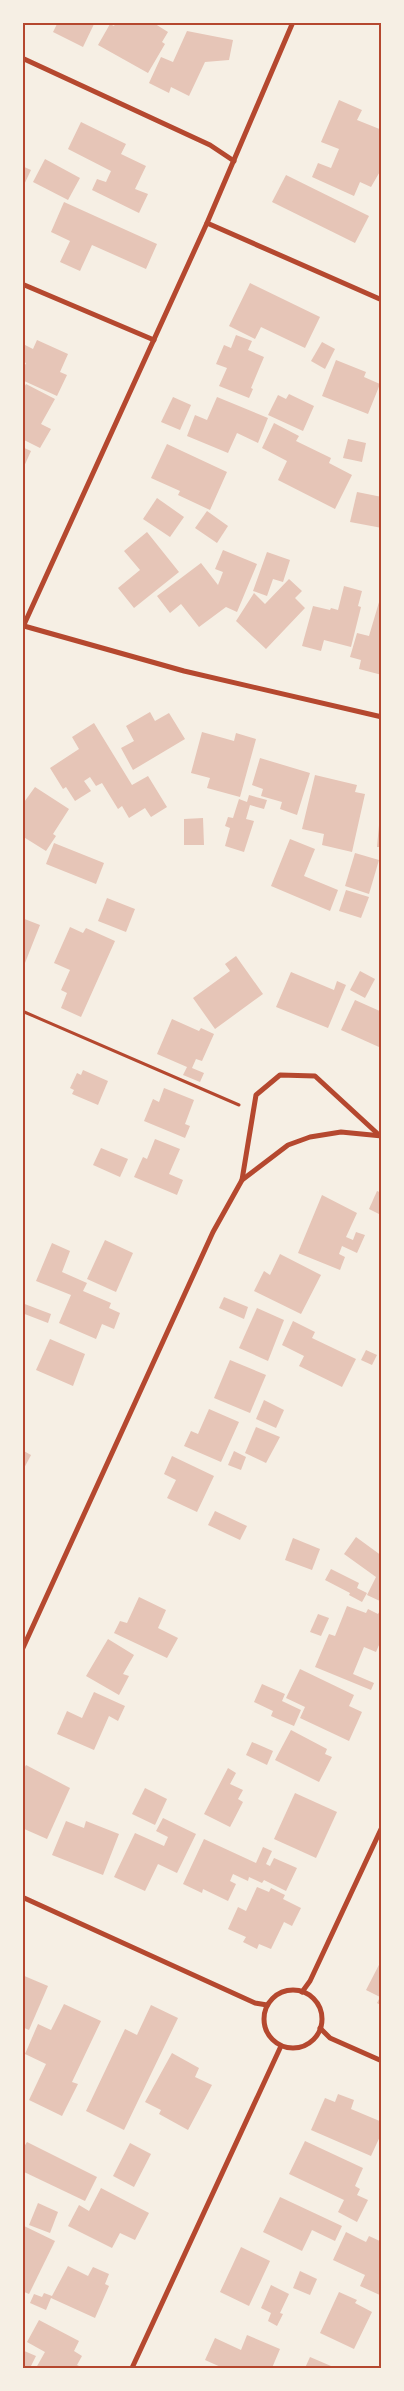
<svg xmlns="http://www.w3.org/2000/svg" width="404" height="2391" font-family="'DejaVu Sans',sans-serif">
<style>
.building{fill:#e6c5b7}
.lines{fill:none;stroke-linecap:round;stroke-linejoin:round}
.path{stroke:#b5482f;stroke-width:3}
.minor{stroke:#b5482f;stroke-width:5}
.neatline{fill:none;stroke:#b5482f;stroke-width:2}
</style>
<rect width="100%" height="100%" fill="#f6efe4"/>
<g class="building">
<polygon points="58,22 95,22 83,47 53,32"/>
<polygon points="116,22 152,22 168,32 162,42 165,44 148,73 98,45 110,24 114,26"/>
<polygon points="187,31 233,40 229,60 205,62 189,96 171,87 169,93 149,83 161,57 173,62"/>
<polygon points="339,100 362,110 357,120 382,130 382,168 371,187 360,182 354,196 312,177 318,163 331,168 339,149 321,142"/>
<polygon points="81,122 126,144 121,154 146,166 135,189 148,194 139,213 92,190 97,179 106,182 111,171 68,149"/>
<polygon points="45,159 80,178 68,200 33,182"/>
<polygon points="22,166 31,170 22,189"/>
<polygon points="286,175 369,216 355,243 272,202"/>
<polygon points="64,202 157,244 146,269 92,245 80,271 60,262 70,241 51,232"/>
<polygon points="250,283 320,317 305,348 261,327 255,339 229,326"/>
<polygon points="236,335 252,341 248,350 264,357 251,388 253,389 249,398 219,386 227,368 216,364 224,345 231,348"/>
<polygon points="37,340 68,354 60,372 67,375 57,396 22,380 22,371 26,363 22,361 22,351 25,345 33,349"/>
<polygon points="322,342 335,349 325,369 311,361"/>
<polygon points="336,360 366,372 364,377 380,384 368,414 322,396"/>
<polygon points="26,384 55,399 41,424 51,429 40,448 22,439 22,391"/>
<polygon points="289,394 314,406 303,431 268,415 278,395 286,399"/>
<polygon points="173,397 191,405 180,430 161,422"/>
<polygon points="217,397 268,418 258,443 237,433 228,453 187,436 195,415 207,420"/>
<polygon points="274,423 299,436 296,441 331,458 329,463 352,475 335,509 278,480 287,461 262,448"/>
<polygon points="348,439 366,443 362,462 343,458"/>
<polygon points="167,444 227,472 210,510 178,495 180,491 151,478"/>
<polygon points="22,447 31,451 22,471"/>
<polygon points="357,492 382,497 382,528 350,522"/>
<polygon points="157,498 184,517 170,537 143,519"/>
<polygon points="207,511 228,526 217,543 195,528"/>
<polygon points="147,532 179,572 134,608 118,588 140,570 124,551"/>
<polygon points="223,550 257,564 237,612 226,607 199,627 181,604 170,613 157,596 201,563 218,585 223,572 215,569"/>
<polygon points="267,552 290,560 283,582 273,579 267,596 253,591"/>
<polygon points="289,579 302,591 295,598 305,608 266,649 236,621 254,593 265,604"/>
<polygon points="344,586 362,591 358,606 361,607 351,647 324,640 321,651 302,646 313,606 330,610 331,608 338,610"/>
<polygon points="382,592 382,675 359,669 361,660 350,657 357,633 369,636"/>
<polygon points="150,712 155,721 169,713 185,739 133,770 121,748 134,741 126,726"/>
<polygon points="94,723 132,785 148,776 167,807 151,817 145,808 129,818 122,806 118,809 102,783 96,786 90,777 84,781 91,791 75,801 66,787 63,789 50,768 79,749 72,737"/>
<polygon points="202,732 234,741 236,733 256,739 240,797 207,788 210,778 191,773"/>
<polygon points="260,758 310,773 297,815 280,809 282,802 261,796 263,789 252,785"/>
<polygon points="315,775 357,785 355,792 365,794 352,852 322,845 324,834 302,829"/>
<polygon points="35,787 69,809 53,834 56,836 46,851 22,836 22,805"/>
<polygon points="249,795 267,800 264,809 250,805 246,819 254,821 244,852 225,846 230,828 225,826 228,817 233,818 239,799 247,802"/>
<polygon points="203,818 204,845 184,845 184,819"/>
<polygon points="379,825 382,825 382,847 377,847"/>
<polygon points="290,839 315,849 304,876 338,890 330,911 271,886"/>
<polygon points="54,843 104,863 96,884 46,864"/>
<polygon points="355,853 379,860 369,894 345,886"/>
<polygon points="346,890 369,897 361,918 339,911"/>
<polygon points="107,898 135,909 126,932 98,921"/>
<polygon points="22,918 40,925 23,968 22,968"/>
<polygon points="70,927 83,933 86,928 115,941 81,1017 61,1008 67,993 61,990 70,970 54,963"/>
<polygon points="236,956 263,994 215,1029 193,998 230,971 225,964"/>
<polygon points="360,971 375,979 365,998 350,990"/>
<polygon points="291,972 334,990 337,981 346,985 328,1028 276,1007"/>
<polygon points="355,1000 382,1012 382,1042 379,1047 341,1030"/>
<polygon points="172,1019 199,1031 201,1028 214,1034 202,1061 196,1059 192,1068 204,1073 200,1082 183,1075 187,1067 157,1054"/>
<polygon points="83,1070 108,1081 98,1105 72,1094 74,1090 70,1088 77,1073 81,1075"/>
<polygon points="164,1088 194,1100 185,1124 190,1126 185,1138 144,1121 153,1099 159,1102"/>
<polygon points="155,1139 180,1149 169,1174 183,1180 177,1195 134,1177 143,1157 147,1159"/>
<polygon points="101,1148 128,1159 120,1177 93,1165"/>
<polygon points="377,1191 382,1193 381,1215 369,1209"/>
<polygon points="322,1195 357,1213 346,1237 353,1240 356,1232 365,1235 357,1253 342,1246 339,1254 345,1257 340,1270 298,1253"/>
<polygon points="105,1240 133,1253 116,1292 87,1279"/>
<polygon points="52,1243 70,1251 62,1272 87,1283 83,1291 111,1303 109,1308 120,1313 114,1329 102,1324 96,1339 59,1323 71,1295 36,1281"/>
<polygon points="280,1254 321,1275 301,1314 254,1291 264,1271 270,1275"/>
<polygon points="224,1297 248,1307 244,1319 219,1308"/>
<polygon points="22,1303 51,1314 48,1323 22,1313"/>
<polygon points="257,1308 284,1320 268,1361 239,1348"/>
<polygon points="293,1321 315,1332 312,1338 356,1359 342,1387 299,1366 304,1356 282,1345"/>
<polygon points="50,1339 85,1354 73,1386 36,1370"/>
<polygon points="366,1350 377,1355 372,1365 361,1360"/>
<polygon points="230,1360 266,1375 250,1413 214,1398"/>
<polygon points="264,1400 284,1410 276,1428 256,1419"/>
<polygon points="209,1409 239,1422 221,1462 184,1446 191,1431 198,1434"/>
<polygon points="256,1427 280,1437 266,1463 245,1453"/>
<polygon points="22,1450 31,1455 22,1472"/>
<polygon points="234,1451 246,1457 241,1470 228,1465"/>
<polygon points="172,1456 214,1476 197,1512 167,1498 176,1480 164,1474"/>
<polygon points="215,1511 247,1526 240,1540 208,1525"/>
<polygon points="356,1537 382,1556 382,1602 367,1595 376,1577 344,1554"/>
<polygon points="293,1538 320,1549 312,1570 285,1560"/>
<polygon points="331,1569 359,1583 357,1588 367,1593 362,1602 349,1595 350,1593 325,1580"/>
<polygon points="139,1597 166,1610 158,1628 178,1638 167,1658 114,1633 120,1621 127,1623"/>
<polygon points="347,1606 366,1613 368,1609 378,1614 382,1607 382,1638 376,1652 364,1647 353,1674 374,1683 371,1690 315,1667 329,1634 335,1636"/>
<polygon points="318,1614 329,1618 321,1636 310,1632"/>
<polygon points="108,1639 134,1655 123,1674 129,1676 119,1695 86,1676"/>
<polygon points="300,1669 354,1695 349,1706 362,1712 349,1741 300,1718 305,1707 286,1698"/>
<polygon points="262,1684 285,1694 282,1701 301,1710 294,1726 271,1716 273,1711 254,1702"/>
<polygon points="94,1692 125,1706 118,1721 109,1716 94,1750 57,1734 67,1711 82,1718"/>
<polygon points="291,1730 327,1749 325,1754 332,1757 319,1782 275,1760"/>
<polygon points="252,1742 273,1751 267,1765 246,1755"/>
<polygon points="26,1765 70,1788 47,1839 22,1828 22,1772"/>
<polygon points="228,1768 236,1773 230,1784 243,1790 238,1799 243,1802 230,1827 204,1814"/>
<polygon points="145,1788 167,1799 155,1825 132,1814"/>
<polygon points="295,1793 337,1812 316,1858 274,1839"/>
<polygon points="163,1818 196,1834 177,1873 158,1864 145,1891 114,1877 135,1833 164,1846 168,1837 156,1831"/>
<polygon points="66,1821 84,1828 86,1821 119,1834 103,1875 52,1855"/>
<polygon points="204,1839 256,1863 263,1847 272,1851 266,1864 270,1866 274,1858 297,1868 286,1891 264,1880 262,1883 249,1877 248,1881 233,1874 230,1881 236,1884 228,1901 203,1889 202,1893 183,1884"/>
<polygon points="257,1887 269,1892 271,1888 285,1895 283,1899 301,1908 292,1926 284,1922 271,1949 259,1944 257,1949 243,1942 246,1937 228,1929 238,1907 246,1911"/>
<polygon points="382,1959 382,2006 377,2003 380,1997 366,1990"/>
<polygon points="22,1975 48,1986 29,2030 22,2027"/>
<polygon points="64,2004 101,2021 72,2082 78,2084 62,2116 29,2100 46,2064 25,2054 38,2024 51,2030"/>
<polygon points="151,2005 178,2018 124,2130 86,2111 125,2029 137,2035"/>
<polygon points="172,2053 199,2068 195,2077 212,2085 188,2130 159,2114 161,2110 145,2102"/>
<polygon points="338,2094 354,2100 351,2109 382,2122 382,2132 371,2156 311,2130 325,2098 335,2102"/>
<polygon points="305,2141 363,2168 355,2186 360,2189 357,2195 368,2200 357,2222 338,2212 344,2200 289,2174"/>
<polygon points="27,2142 97,2177 85,2201 22,2171 22,2150"/>
<polygon points="130,2143 151,2154 134,2187 113,2176"/>
<polygon points="101,2188 149,2213 135,2240 120,2233 112,2248 68,2226 79,2205 89,2211"/>
<polygon points="280,2197 342,2226 335,2241 312,2230 302,2251 263,2232"/>
<polygon points="38,2203 58,2212 50,2233 29,2225"/>
<polygon points="22,2225 55,2241 29,2294 22,2291"/>
<polygon points="346,2232 366,2242 369,2236 382,2242 382,2296 360,2286 365,2275 333,2260"/>
<polygon points="241,2247 270,2261 249,2306 220,2292"/>
<polygon points="68,2266 88,2276 93,2267 109,2274 105,2284 109,2286 95,2318 51,2298 46,2310 30,2303 34,2294 42,2297 44,2293 52,2296"/>
<polygon points="300,2271 317,2279 310,2295 293,2288"/>
<polygon points="271,2285 289,2294 280,2313 283,2314 277,2326 268,2321 271,2313 261,2308"/>
<polygon points="339,2292 357,2300 355,2303 372,2312 354,2349 320,2333"/>
<polygon points="39,2320 79,2341 74,2351 82,2356 77,2365 81,2367 80,2368 36,2368 45,2352 27,2342"/>
<polygon points="247,2335 280,2349 272,2368 223,2368 205,2360 215,2338 241,2350"/>
<polygon points="22,2350 36,2356 30,2368 22,2368"/>
<polygon points="310,2357 331,2366 330,2368 305,2368"/>
</g>
<g class="lines">
<polyline class="path" points="22,1011 239,1105"/>
<g class="minor">
<polyline points="22,58 210,145 234,161"/>
<polyline points="207,223 382,300"/>
<polyline points="22,284 154,340"/>
<polyline points="24,626 184,671 382,717"/>
<polyline points="22,629 207,223 293,22"/>
<polyline points="242,1180 256,1095 280,1075 315,1076 379,1135"/>
<polyline points="22,1650 213,1232 242,1180 288,1145 310,1137 341,1132 382,1136"/>
<polyline points="22,1897 255,2003 267,2005"/>
<circle cx="293" cy="2019" r="29"/>
<polyline points="302,1992 310,1981 382,1827"/>
<polyline points="320,2028 330,2038 382,2061"/>
<polyline points="132,2368 281,2046"/>
</g>
</g>
<rect width="404" height="2391" fill="none" stroke="#f6efe4" stroke-width="48"/>
<rect x="24" y="24" width="356" height="2343" class="neatline"/>
</svg>
